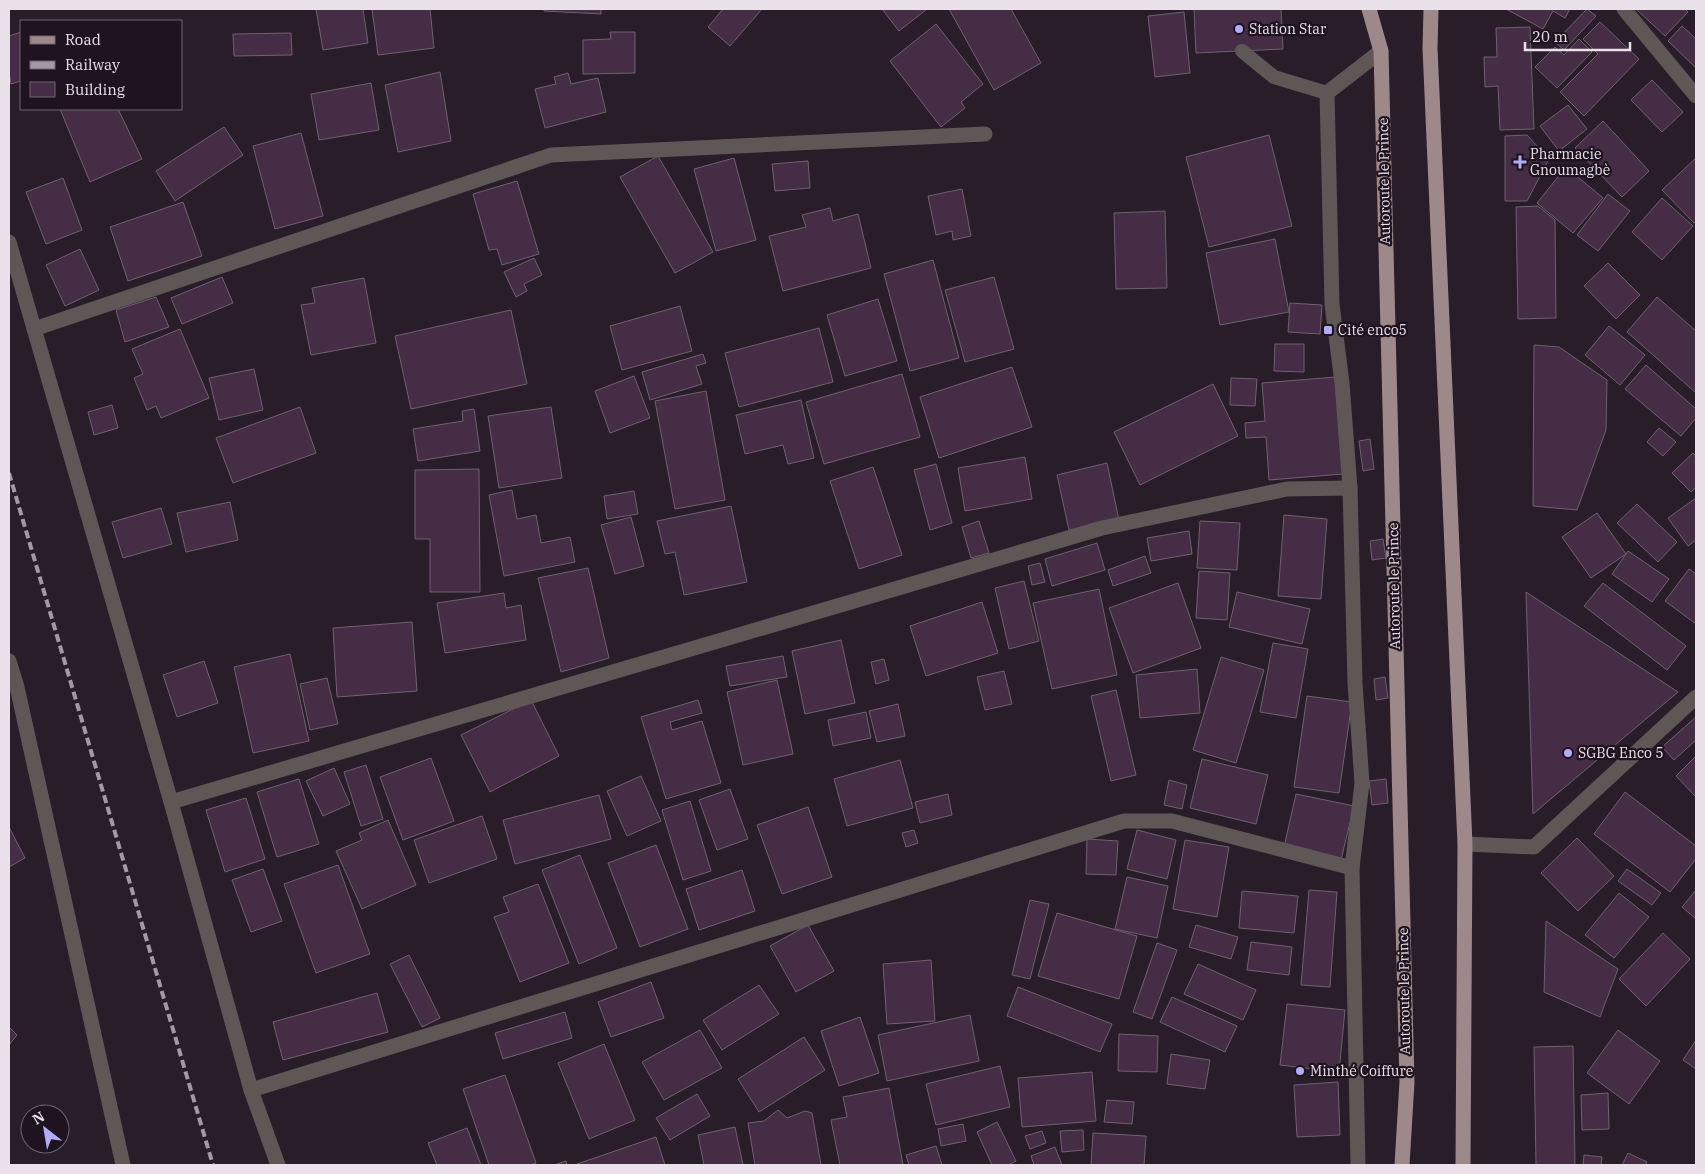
<svg xmlns="http://www.w3.org/2000/svg" width="1705" height="1174" font-family="'IBM Plex Serif',serif">
<style>
.building{fill:#452d46;stroke:#6f616f}
.lines{fill:none;stroke-linecap:round;stroke-linejoin:round}
.lane{stroke:#5f5656;stroke-width:14}
.street{stroke:#5f5656;stroke-width:15}
.primary{stroke:#9e898a;stroke-width:15}
.rail{stroke:#a399a3;stroke-width:4;stroke-dasharray:8 4;stroke-linecap:butt}
.poi-dot{fill:#b2adf9;stroke:#1f131f;stroke-width:2}
.labels{text-anchor:middle;stroke-width:4.5;stroke-linejoin:round;paint-order:stroke}
.poi-label{font-size:14px;fill:#eae1ea;stroke:#1f131f;text-anchor:start}
.street-label{font-size:14px;fill:#eae1ea;stroke:#1f131f}
</style>
<rect width="100%" height="100%" fill="#281d29"/>
<g class="building">
<polygon points="316,9 363,9 368,43 323,50"/>
<polygon points="372,9 430,9 434,48 378,55"/>
<polygon points="544,9 601,9 601,14 544,11"/>
<polygon points="723,9 762,9 730,46 708,27"/>
<polygon points="882,9 927,9 899,31"/>
<polygon points="949,9 1011,9 1041,63 994,90"/>
<polygon points="1194,9 1281,9 1283,49 1196,53"/>
<polygon points="1506,9 1570,9 1565,18 1553,11 1543,29"/>
<polygon points="1587,9 1596,16 1564,50 1555,42"/>
<polygon points="1636,9 1685,9 1688,12 1665,36"/>
<polygon points="1184,12 1190,73 1155,77 1148,16"/>
<polygon points="1600,22 1639,59 1584,116 1560,92 1598,54 1583,39"/>
<polygon points="936,24 983,84 961,102 965,108 941,127 890,61"/>
<polygon points="1682,26 1696,39 1696,68 1668,41"/>
<polygon points="1530,27 1534,129 1500,130 1498,86 1485,87 1484,57 1497,57 1496,28"/>
<polygon points="21,32 21,81 11,84 9,72 9,36"/>
<polygon points="610,32 635,32 635,73 583,74 583,40 611,39"/>
<polygon points="291,33 292,55 234,56 233,34"/>
<polygon points="1579,39 1592,52 1557,88 1535,67 1555,47 1564,55"/>
<polygon points="440,72 451,141 398,152 385,85"/>
<polygon points="568,73 571,84 598,78 606,112 545,128 535,89 556,84 554,77"/>
<polygon points="1652,80 1683,112 1662,132 1631,100"/>
<polygon points="371,83 379,130 319,140 311,94"/>
<polygon points="1568,105 1587,129 1559,151 1540,126"/>
<polygon points="60,109 118,109 142,159 90,182"/>
<polygon points="1603,121 1649,171 1622,197 1575,148"/>
<polygon points="224,127 243,155 175,201 156,171"/>
<polygon points="301,133 323,216 275,229 253,146"/>
<polygon points="1269,135 1292,226 1209,247 1186,157"/>
<polygon points="1527,135 1549,159 1527,201 1505,201 1505,136"/>
<polygon points="658,156 713,252 675,273 620,177"/>
<polygon points="734,158 756,240 716,251 694,169"/>
<polygon points="1696,158 1696,221 1694,223 1662,190"/>
<polygon points="808,161 810,188 775,191 772,164"/>
<polygon points="1566,167 1603,198 1573,233 1537,203"/>
<polygon points="63,178 82,230 46,244 26,192"/>
<polygon points="517,181 539,254 502,265 497,249 489,250 473,194"/>
<polygon points="962,189 971,236 953,240 952,231 936,235 928,196"/>
<polygon points="1608,194 1630,211 1598,251 1577,235"/>
<polygon points="1662,198 1693,226 1662,260 1632,232"/>
<polygon points="183,202 202,256 128,281 110,227"/>
<polygon points="1538,206 1555,220 1556,318 1518,319 1516,207"/>
<polygon points="830,208 833,221 858,214 871,268 783,291 769,236 806,227 802,215"/>
<polygon points="1165,211 1167,288 1116,289 1114,213"/>
<polygon points="1275,239 1289,312 1220,325 1206,253"/>
<polygon points="80,249 99,290 65,306 46,265"/>
<polygon points="534,258 542,275 524,284 527,291 516,297 504,272"/>
<polygon points="933,260 959,358 910,371 884,274"/>
<polygon points="1608,263 1640,295 1616,319 1584,286"/>
<polygon points="222,277 233,303 182,324 171,298"/>
<polygon points="994,277 1014,349 965,362 945,290"/>
<polygon points="364,278 376,343 311,355 301,305 315,303 312,288"/>
<polygon points="156,297 169,327 125,342 116,310"/>
<polygon points="1657,297 1696,331 1696,393 1627,332"/>
<polygon points="878,299 897,361 845,376 827,315"/>
<polygon points="1290,303 1322,305 1320,334 1288,332"/>
<polygon points="680,306 692,351 622,370 610,326"/>
<polygon points="511,310 527,384 411,409 395,336"/>
<polygon points="1609,326 1645,355 1620,385 1585,355"/>
<polygon points="819,328 833,382 739,407 725,353"/>
<polygon points="180,329 209,398 161,418 156,406 147,410 134,378 143,374 132,349"/>
<polygon points="1275,344 1304,344 1304,372 1274,371"/>
<polygon points="1534,345 1559,347 1607,380 1606,430 1577,510 1533,506"/>
<polygon points="703,354 706,363 696,366 702,384 650,400 642,372"/>
<polygon points="1646,365 1696,409 1696,418 1681,436 1625,389"/>
<polygon points="1012,367 1032,427 939,458 920,397"/>
<polygon points="254,369 263,410 219,420 209,378"/>
<polygon points="902,374 920,437 824,464 806,402"/>
<polygon points="634,376 650,418 610,433 595,391"/>
<polygon points="1336,377 1343,474 1269,480 1266,437 1246,438 1245,423 1265,421 1262,383"/>
<polygon points="1231,378 1257,379 1255,406 1230,405"/>
<polygon points="1213,384 1238,436 1140,485 1114,432"/>
<polygon points="706,391 725,500 675,509 655,401"/>
<polygon points="801,400 814,458 788,464 783,445 745,454 736,415"/>
<polygon points="112,405 118,428 94,435 88,412"/>
<polygon points="300,407 316,453 233,483 216,438"/>
<polygon points="551,407 562,478 499,488 488,416"/>
<polygon points="474,409 480,451 418,461 413,429 463,421 462,411"/>
<polygon points="1659,428 1676,442 1663,456 1647,442"/>
<polygon points="1370,439 1374,469 1363,471 1359,441"/>
<polygon points="1693,453 1696,456 1696,487 1691,492 1672,473"/>
<polygon points="1025,457 1032,499 965,511 958,468"/>
<polygon points="1107,463 1119,520 1069,530 1057,475"/>
<polygon points="936,464 952,523 930,530 914,470"/>
<polygon points="873,467 902,555 859,569 830,481"/>
<polygon points="479,469 480,592 430,592 430,539 415,539 415,470"/>
<polygon points="512,490 517,519 536,515 541,543 570,537 575,562 504,576 489,495"/>
<polygon points="634,491 638,514 607,519 604,496"/>
<polygon points="1696,498 1696,540 1688,546 1668,518"/>
<polygon points="230,502 238,540 186,552 177,513"/>
<polygon points="1637,504 1677,542 1658,562 1617,523"/>
<polygon points="731,506 747,582 684,595 675,552 665,554 657,521"/>
<polygon points="161,508 172,544 123,558 112,522"/>
<polygon points="1597,513 1626,554 1591,578 1562,537"/>
<polygon points="1284,515 1327,519 1321,599 1278,596"/>
<polygon points="631,517 644,566 615,574 601,525"/>
<polygon points="979,521 989,553 971,558 962,527"/>
<polygon points="1200,521 1240,523 1237,570 1197,568"/>
<polygon points="1189,531 1192,554 1151,561 1147,538"/>
<polygon points="1383,539 1386,558 1372,560 1370,541"/>
<polygon points="1097,543 1105,570 1052,586 1045,559"/>
<polygon points="1628,551 1669,579 1652,602 1612,574"/>
<polygon points="1145,556 1151,573 1113,586 1108,570"/>
<polygon points="1040,563 1045,582 1032,585 1028,566"/>
<polygon points="588,568 609,658 561,672 538,578"/>
<polygon points="1689,569 1696,574 1696,624 1665,601"/>
<polygon points="1199,571 1230,573 1227,620 1196,618"/>
<polygon points="1024,581 1039,641 1009,649 995,588"/>
<polygon points="1178,583 1201,648 1133,673 1109,608"/>
<polygon points="1603,583 1686,646 1667,670 1584,606"/>
<polygon points="1099,589 1117,675 1052,689 1033,603"/>
<polygon points="1237,592 1310,609 1302,644 1229,627"/>
<polygon points="1526,592 1678,692 1533,814"/>
<polygon points="504,593 506,608 521,605 526,640 445,653 437,603"/>
<polygon points="982,602 998,653 926,676 910,626"/>
<polygon points="412,622 417,691 337,697 333,628"/>
<polygon points="841,640 855,703 805,714 792,651"/>
<polygon points="1273,643 1308,649 1296,718 1260,712"/>
<polygon points="290,654 309,741 253,753 234,667"/>
<polygon points="783,656 787,677 730,686 726,666"/>
<polygon points="1221,657 1264,670 1236,763 1193,750"/>
<polygon points="884,659 889,680 876,684 871,662"/>
<polygon points="204,661 218,703 177,717 163,675"/>
<polygon points="1197,669 1200,713 1140,718 1136,675"/>
<polygon points="1004,671 1012,704 985,710 977,677"/>
<polygon points="1385,677 1388,698 1376,700 1374,679"/>
<polygon points="327,678 338,724 310,730 300,684"/>
<polygon points="777,680 793,754 743,765 727,692"/>
<polygon points="1116,690 1136,775 1111,781 1091,696"/>
<polygon points="1307,696 1352,702 1339,793 1294,787"/>
<polygon points="531,700 559,756 490,792 461,735"/>
<polygon points="698,700 702,713 670,722 672,730 702,721 721,783 666,799 641,717"/>
<polygon points="898,704 905,736 877,742 869,711"/>
<polygon points="866,712 871,738 833,746 828,720"/>
<polygon points="1696,717 1696,740 1674,760 1662,747"/>
<polygon points="1696,756 1696,797 1676,776"/>
<polygon points="431,758 454,821 403,840 380,777"/>
<polygon points="1202,759 1268,775 1256,824 1190,808"/>
<polygon points="900,760 913,808 847,826 834,779"/>
<polygon points="366,765 383,819 361,826 344,772"/>
<polygon points="334,768 350,804 323,816 306,781"/>
<polygon points="641,776 661,821 627,836 607,791"/>
<polygon points="299,779 319,844 277,857 257,792"/>
<polygon points="1386,779 1388,803 1372,805 1369,781"/>
<polygon points="1169,780 1187,785 1182,809 1164,805"/>
<polygon points="730,789 748,839 717,850 699,800"/>
<polygon points="1625,792 1696,846 1696,859 1670,892 1594,834"/>
<polygon points="948,794 952,815 920,823 915,802"/>
<polygon points="1296,794 1354,806 1341,860 1284,847"/>
<polygon points="599,795 611,839 515,864 503,820"/>
<polygon points="246,798 265,859 225,872 206,810"/>
<polygon points="690,801 711,871 683,880 662,810"/>
<polygon points="808,807 832,877 782,894 757,825"/>
<polygon points="482,816 497,859 429,883 414,840"/>
<polygon points="388,820 416,885 362,909 336,851 362,840 359,833"/>
<polygon points="9,827 25,858 9,867"/>
<polygon points="914,830 918,843 906,847 902,833"/>
<polygon points="1137,830 1176,840 1167,879 1127,869"/>
<polygon points="1577,838 1614,876 1578,911 1541,873"/>
<polygon points="1087,839 1118,841 1116,875 1086,874"/>
<polygon points="1185,840 1229,847 1217,917 1173,909"/>
<polygon points="656,845 688,929 640,947 608,863"/>
<polygon points="580,855 617,948 579,964 542,870"/>
<polygon points="338,865 370,954 316,973 284,884"/>
<polygon points="263,869 282,921 251,932 232,880"/>
<polygon points="1627,869 1661,893 1652,905 1618,881"/>
<polygon points="742,870 755,911 699,930 686,889"/>
<polygon points="1127,877 1168,886 1157,938 1115,929"/>
<polygon points="538,884 569,963 520,982 494,917 509,912 503,897"/>
<polygon points="1309,890 1337,892 1330,987 1301,985"/>
<polygon points="1696,890 1696,919 1682,907"/>
<polygon points="1242,891 1298,896 1294,933 1239,928"/>
<polygon points="1619,893 1649,917 1614,958 1585,935"/>
<polygon points="1030,900 1049,904 1030,979 1012,975"/>
<polygon points="1057,913 1137,936 1119,999 1038,976"/>
<polygon points="1546,921 1618,969 1600,1017 1544,992"/>
<polygon points="808,925 834,971 796,992 770,946"/>
<polygon points="1196,925 1238,937 1231,959 1189,947"/>
<polygon points="1663,933 1690,959 1646,1006 1619,979"/>
<polygon points="1251,942 1292,947 1289,975 1247,970"/>
<polygon points="1157,943 1177,950 1152,1019 1133,1012"/>
<polygon points="409,955 440,1018 422,1027 390,964"/>
<polygon points="931,960 935,1021 887,1024 883,964"/>
<polygon points="1198,964 1256,990 1243,1020 1184,994"/>
<polygon points="651,982 664,1018 611,1037 598,1002"/>
<polygon points="759,985 779,1014 722,1050 703,1020"/>
<polygon points="1018,987 1112,1024 1100,1052 1007,1016"/>
<polygon points="377,993 388,1032 283,1060 273,1022"/>
<polygon points="1172,997 1237,1026 1225,1052 1160,1022"/>
<polygon points="1287,1004 1345,1010 1339,1072 1280,1065"/>
<polygon points="565,1012 572,1038 503,1059 495,1033"/>
<polygon points="970,1015 979,1061 887,1081 878,1035"/>
<polygon points="860,1017 879,1073 839,1086 821,1031"/>
<polygon points="9,1027 17,1035 9,1045"/>
<polygon points="700,1030 722,1068 664,1100 642,1062"/>
<polygon points="1618,1030 1660,1061 1629,1104 1587,1073"/>
<polygon points="1119,1034 1158,1036 1157,1072 1118,1071"/>
<polygon points="804,1037 825,1070 759,1112 738,1079"/>
<polygon points="1696,1040 1696,1069 1683,1060"/>
<polygon points="604,1044 635,1120 589,1139 558,1063"/>
<polygon points="1573,1046 1575,1165 1536,1165 1534,1047"/>
<polygon points="1171,1054 1210,1060 1205,1089 1167,1084"/>
<polygon points="1000,1066 1010,1107 936,1125 926,1084"/>
<polygon points="1092,1072 1096,1121 1022,1127 1018,1078"/>
<polygon points="505,1075 536,1163 530,1165 489,1165 463,1089"/>
<polygon points="1338,1082 1340,1135 1297,1137 1294,1085"/>
<polygon points="889,1088 903,1165 840,1165 831,1120 847,1117 843,1097"/>
<polygon points="1608,1093 1609,1129 1582,1130 1581,1095"/>
<polygon points="697,1094 710,1116 670,1140 656,1118"/>
<polygon points="1107,1100 1134,1102 1132,1124 1104,1122"/>
<polygon points="778,1110 787,1118 805,1111 812,1113 821,1165 755,1165 748,1123 764,1121"/>
<polygon points="997,1122 1016,1161 1008,1165 992,1165 977,1132"/>
<polygon points="963,1124 966,1141 941,1146 938,1129"/>
<polygon points="735,1127 743,1165 704,1165 698,1135"/>
<polygon points="467,1128 481,1165 437,1165 428,1143"/>
<polygon points="1083,1130 1084,1150 1062,1152 1060,1131"/>
<polygon points="1042,1131 1046,1143 1030,1149 1025,1136"/>
<polygon points="1093,1133 1146,1136 1144,1165 1091,1165"/>
<polygon points="656,1137 665,1165 578,1165 577,1164"/>
<polygon points="936,1146 942,1165 909,1165 906,1155"/>
<polygon points="1055,1147 1062,1165 1034,1165 1031,1156"/>
<polygon points="1628,1153 1647,1162 1646,1165 1622,1165"/>
<polygon points="1584,1155 1602,1157 1601,1165 1583,1165"/>
<polygon points="566,1161 567,1165 554,1165"/>
</g>
<g class="lines">
<polyline class="lane" points="1242,51 1274,77 1327,93"/>
<g class="street">
<polyline points="1624,9 1696,96"/>
<polyline points="9,242 171,802 251,1090 278,1165"/>
<polyline points="34,329 551,155 985,134"/>
<polyline points="9,661 17,687 123,1165"/>
<polyline points="171,802 1102,528 1287,489 1350,488"/>
<polyline points="1465,844 1534,847 1696,697"/>
<polyline points="251,1090 1124,821 1172,821 1352,868"/>
<polyline points="1358,1165 1352,868 1362,783 1355,683 1350,488 1342,383 1332,304 1327,93 1381,51"/>
</g>
<g class="primary">
<polyline points="1369,9 1381,51 1407,1082 1402,1165"/>
<polyline points="1431,9 1430,48 1465,844 1463,1165"/>
</g>
<polyline class="rail" points="9,473 213,1165"/>
</g>
<g class="poi-dot">
<circle cx="1239" cy="29" r="5"/>
<path d="M1517.5 154.5h5v5h5v5h-5v5h-5v-5h-5v-5h5z"/>
<rect x="1323" y="325" width="10" height="10" rx="2.5"/>
<circle cx="1568" cy="753" r="5"/>
<circle cx="1300" cy="1071" r="5"/>
</g>
<g class="labels">
<g class="poi-label">
<text x="1249" y="34">Station Star</text>
<text x="1530" y="159">Pharmacie<tspan x="1530" dy="16">Gnoumagbè</tspan></text>
<text x="1338" y="335">Cité enco5</text>
<text x="1578" y="758">SGBG Enco 5</text>
<text x="1310" y="1076">Minthé Coiffure</text>
</g>
<g class="street-label">
<text transform="translate(1384 181) rotate(-91)" y="5">Autoroute le Prince</text>
<text transform="translate(1394 586) rotate(-91)" y="5">Autoroute le Prince</text>
<text transform="translate(1404 991) rotate(-91)" y="5">Autoroute le Prince</text>
</g>
</g>
<rect width="1705" height="1174" fill="none" stroke="#eae1ea" stroke-width="20"/>
<rect x="20" y="20" width="162" height="90" fill="#1f131f" stroke="#706570"/>
<rect x="30" y="36" width="25" height="8" fill="#9e898a" stroke="#706570"/>
<text x="65" y="45" font-size="15" fill="#eae1ea">Road</text>
<rect x="30" y="61" width="25" height="8" fill="#a399a3" stroke="#706570"/>
<text x="65" y="70" font-size="15" fill="#eae1ea">Railway</text>
<rect x="30" y="82" width="25" height="15" fill="#452d46" stroke="#706570"/>
<text x="65" y="95" font-size="15" fill="#eae1ea">Building</text>
<g transform="translate(45 1129) rotate(329)"><circle r="24" fill="#1f131f" stroke="#706570"/>
<path d="M0-4L9 19L0 12L-9 19Z" fill="#b2adf9"/>
<text y="-8" font-size="14" font-weight="bold" text-anchor="middle" fill="#eae1ea">N</text>
</g>
<path d="M1525 42v8h105v-8" fill="none" stroke="#eae1ea" stroke-width="2.5"/>
<text x="1532" y="42" font-size="15" fill="#eae1ea" stroke="#1f131f" stroke-width="4" paint-order="stroke">20 m</text>
</svg>
